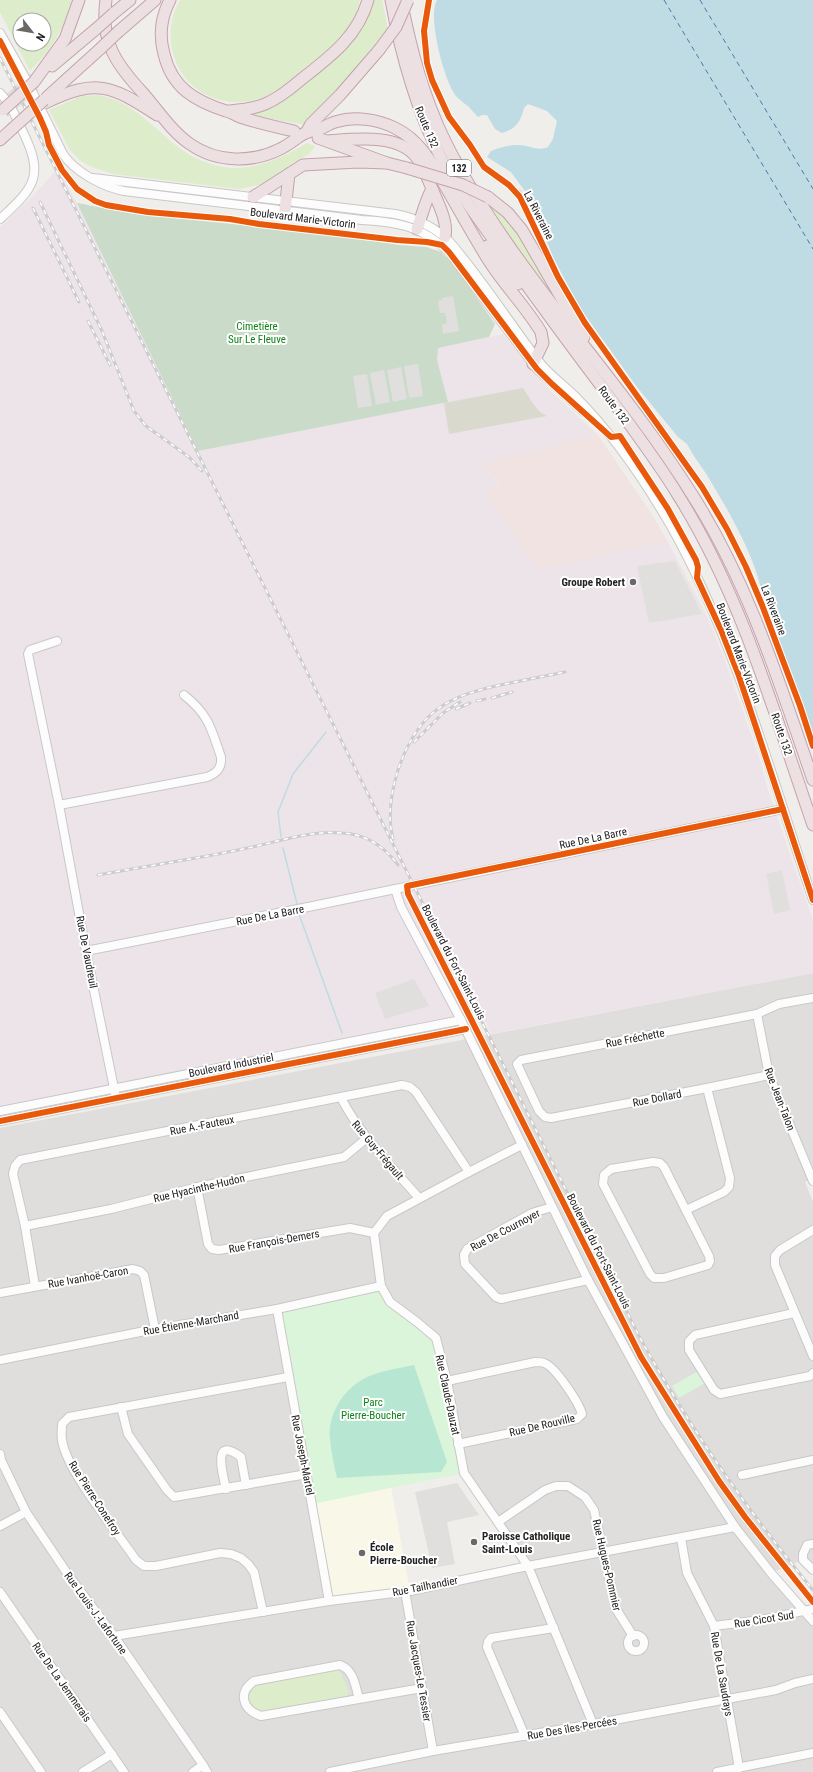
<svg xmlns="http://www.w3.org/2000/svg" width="813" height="1772" font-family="'Roboto Condensed',sans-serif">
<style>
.residential{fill:#dfdedc;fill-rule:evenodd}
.commercial{fill:#f1e3e1}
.industrial{fill:#ede4e9}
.education{fill:#f8f7e8}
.construction{fill:#d9d9cd}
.grass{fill:#ddeccb;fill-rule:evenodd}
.cemetery{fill:#cadbca}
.park{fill:#daf5da}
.pitch{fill:#b7e6d2}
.parking{fill:#e0dfde}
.water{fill:#bfdbe3}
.pier{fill:#dedddd}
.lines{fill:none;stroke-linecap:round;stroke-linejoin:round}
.stream{stroke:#bfdbe3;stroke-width:1.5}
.ferry{stroke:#4a7aab;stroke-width:1;stroke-dasharray:5 4;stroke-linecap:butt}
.minor-casing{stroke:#c9c8c7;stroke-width:10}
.highway-casing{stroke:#c5a2ac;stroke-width:13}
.minor{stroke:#fdfcfc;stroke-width:8}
.highway{stroke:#ece0e2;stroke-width:11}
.rail-casing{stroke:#ccc;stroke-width:3}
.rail{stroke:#fff;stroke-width:1.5;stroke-dasharray:4.5;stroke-linecap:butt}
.highway-bridge-casing{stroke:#c5a2ac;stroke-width:13;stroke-linecap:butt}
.highway-bridge{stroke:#ece0e2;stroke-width:11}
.cycleway-casing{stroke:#fff;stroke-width:8}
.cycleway{stroke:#e8590c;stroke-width:6}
.poi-dot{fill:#6a6968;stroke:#fff;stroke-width:1.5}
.labels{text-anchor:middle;stroke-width:4;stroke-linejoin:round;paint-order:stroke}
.shield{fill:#fff;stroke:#646464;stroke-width:1}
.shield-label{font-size:10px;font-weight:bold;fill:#222}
.street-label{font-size:11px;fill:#222;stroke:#fff}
.park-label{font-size:11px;fill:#0c8416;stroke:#fff}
.poi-label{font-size:11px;font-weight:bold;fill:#222;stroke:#fff;text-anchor:start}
</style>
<rect width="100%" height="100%" fill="#f0eeeb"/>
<path class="residential" d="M813,973V1179L805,1182L813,1202V1570L803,1560L771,1573L813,1621V1772H0V1128ZM277,1309L464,1473L526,1569L330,1601Z"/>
<polygon class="commercial" points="598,435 653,516 668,542 536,569 485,491 500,487 483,463"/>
<polygon class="industrial" points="58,168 77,203 198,451 447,402 437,360 438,348 503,334 537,376 553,393 598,435 483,463 500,488 486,491 536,569 668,542 708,618 724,658 761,763 767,787 813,921 813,973 491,1034 482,1014 0,1109 0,227 33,196"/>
<polygon class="education" points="391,1487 410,1591 329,1601 312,1504"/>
<polygon class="construction" points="523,388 534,405 540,412 547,416 449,434 444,403"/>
<g class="grass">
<path d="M0,0H72C63,30 53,48 30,71L0,12ZM20,20H44V44H20Z"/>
<path d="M180,0H360C354,31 337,43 314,61C294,76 275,97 250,101C190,111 152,51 180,0Z"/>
<path d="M373,0H382L388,29L325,104L305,125L251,115V113C260,110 271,108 280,103C291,96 301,87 312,78C341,54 362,38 373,0Z"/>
<path d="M97,95C119,98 135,110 152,125C164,135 176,147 190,155C233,179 268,166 307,143L315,146L309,154L293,163L274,178L263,184L239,189L113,174L89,166L81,161L70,150L49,110L82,96Z"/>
<path d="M486,202C521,225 539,271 560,306Z"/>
<path d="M337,1670L340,1672L349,1691L347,1696L264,1712C254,1711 251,1707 247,1699L254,1686Z"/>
</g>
<polygon class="cemetery" points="77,203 135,214 311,232 399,245 426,247 441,252 453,264 495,324 489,337 438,348 437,360 448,402 198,451"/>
<g class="park">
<polygon points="381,1286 390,1302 436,1338 464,1473 312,1504 277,1309"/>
<polygon points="698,1371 705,1383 679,1398 672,1386"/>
</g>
<path class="pitch" d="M414,1365L447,1462L441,1472L337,1478C334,1465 331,1452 330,1439C327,1412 347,1384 372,1375C385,1370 400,1368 414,1365Z"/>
<g class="parking">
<polygon points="453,296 459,331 443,334 442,325 447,323 445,313 440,313 438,301 442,300 442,298"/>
<polygon points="418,364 423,396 409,398 404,366"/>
<polygon points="401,367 407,399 393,402 387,370"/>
<polygon points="384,370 390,402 376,405 370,373"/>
<polygon points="367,374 372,406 358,408 353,376"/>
<polygon points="675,561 702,614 649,623 637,566"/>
<polygon points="782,870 790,910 774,914 766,874"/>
<polygon points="414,979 429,1006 385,1019 375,993"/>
<polygon points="457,1483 479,1515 447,1522 455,1564 432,1568 415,1492"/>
</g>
<path class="water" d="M437,0H813V736L763,599C757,558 727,508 705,472C699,463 692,454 687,444L678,437L637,387L580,308L554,259L527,194L511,172L487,157L491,151C499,148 508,145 516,145C528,144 537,152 548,147L553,139L557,121L547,111L528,104L524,108C521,121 516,129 502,133L495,129L487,115H482L478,117C474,113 470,107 465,104C462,101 458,99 456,96C444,81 427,16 437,0Z"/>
<g class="pier">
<polygon points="30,73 38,90 7,117 0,100"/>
<polygon points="502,177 516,189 520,189 525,195 524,199 553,263 571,296 590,327 656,420 660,420 665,427 664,431 667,435 664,438 587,330 553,272 521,201 511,190 500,180"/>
</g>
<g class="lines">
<g class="stream">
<polyline points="281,837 278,812 293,774 326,732"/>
<polyline points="283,848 297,904"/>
<polyline points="299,914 342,1033"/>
</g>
<g class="ferry">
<polyline points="664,0 813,249"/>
<polyline points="700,0 813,189"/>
</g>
<g class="minor-casing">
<g id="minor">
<path d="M0,33L27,81L63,154C75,172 103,187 124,191L362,220C398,222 422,226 449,252L537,369L584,412"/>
<path d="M0,93C10,103 16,117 22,130C45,176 35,187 0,219"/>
<path d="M93,178L395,214C416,218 433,226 449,241C483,280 510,324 541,364C551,376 564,385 575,396C613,434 645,481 672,528C737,645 771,775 813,900"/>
<polyline points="57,641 30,650 28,654 59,805 86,951 116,1098"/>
<path d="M59,805L207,777C217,773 222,768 221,757C211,728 209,715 184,695"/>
<polyline points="395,889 401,907 461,1020 588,1280 663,1417 735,1527 771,1573 813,1621"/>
<polyline points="86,951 308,907 783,809"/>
<polyline points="757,1014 769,1075 813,1181"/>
<polyline points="769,1075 707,1088 551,1118 545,1117 539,1111 517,1064 521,1060 757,1014 779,1004 813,998"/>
<path d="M341,1098C361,1136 391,1166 419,1198"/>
<polyline points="0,1111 461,1020"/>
<polyline points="0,1121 466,1029"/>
<polyline points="522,1145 469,1172 387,1216 374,1233 381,1286 390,1302 417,1322 436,1338 447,1381 464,1473 528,1566 593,1724"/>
<polygon points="653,1162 660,1163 664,1167 709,1256 710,1261 708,1265 664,1278 654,1278 650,1274 603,1184 604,1175 611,1169"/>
<polyline points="197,1187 208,1244 212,1249 219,1250 350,1228 374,1233"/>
<polyline points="552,1207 532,1213 467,1249 464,1255 465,1264 496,1297 501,1299 588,1280"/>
<polyline points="686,1210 724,1192 729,1187 730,1178 707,1088"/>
<polyline points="25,1226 111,1209 202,1186 344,1157 367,1138"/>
<polyline points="813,1230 780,1250 775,1256 775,1265 813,1356"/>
<polyline points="35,1286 25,1226 13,1174 15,1166 20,1160 402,1085 410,1087 416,1092 469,1172"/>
<polyline points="0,1293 133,1269 140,1271 144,1275 155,1329"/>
<polyline points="277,1309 329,1601"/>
<polyline points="794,1313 695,1335 689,1341 689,1350 714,1390 720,1394 810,1376 813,1373"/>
<polyline points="0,1360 155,1329 277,1309 381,1286"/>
<path d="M447,1381L535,1362C538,1362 542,1362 544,1363C555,1366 579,1403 582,1414L577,1419L458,1444"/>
<polyline points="121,1407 128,1434 167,1490 174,1497 307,1474"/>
<polyline points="0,1454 1,1460 26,1512 69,1576 114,1636 203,1765"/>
<polyline points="742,1475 813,1460"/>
<path d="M226,1489C223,1475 211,1434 241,1457L246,1485"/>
<polyline points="498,1522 545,1490 556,1486 568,1486 585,1497 594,1510 616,1609 633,1636"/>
<polyline points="0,1526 26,1512"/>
<polyline points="681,1538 687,1573 714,1626 739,1768"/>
<polyline points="813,1544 807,1545 803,1554 803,1560 813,1570"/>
<polyline points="405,1591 433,1751"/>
<polyline points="0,1592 124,1772"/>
<path d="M263,1612L254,1572L248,1564L241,1558L231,1554L220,1553L156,1566H144L136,1560C117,1532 66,1470 62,1440C61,1435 62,1429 62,1424L69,1417L288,1377"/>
<polyline points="714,1626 761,1620 813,1609"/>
<circle cx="636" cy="1643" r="8"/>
<polyline points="114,1636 329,1601 410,1591 528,1566 735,1527"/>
<path d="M359,1699C355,1685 354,1670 340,1665L254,1681C237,1693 243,1710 261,1716L422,1688"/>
<polyline points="0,1712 41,1772"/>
<polyline points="525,1736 487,1647 488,1642 491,1638 554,1628"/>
<polyline points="83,1772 112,1754"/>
<polyline points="193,1772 203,1765 207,1772"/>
<polyline points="330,1772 433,1751 593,1724 776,1690 795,1683 813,1679"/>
<polyline points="717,1772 813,1753"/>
</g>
</g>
<g class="highway-casing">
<g id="highway">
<path d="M106,0C100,41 116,64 142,92C158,110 171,131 190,144C217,163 252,163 280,149C289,145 296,138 305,133C308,131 313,131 317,130C323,128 329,124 335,122C355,116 377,119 395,128C422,141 434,167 448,191C462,215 475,239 489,261C505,286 526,307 541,332L543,343L533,364"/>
<path d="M170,0C161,17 159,36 164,54C172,88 195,101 226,111C231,112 235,115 240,117C258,123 276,127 294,131"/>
<path d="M391,0C401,55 415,106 440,156C460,196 487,231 513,266C543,308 574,350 605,391C630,425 656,459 678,495C742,597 774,713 813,825"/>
<path d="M401,0C411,49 423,96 445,141C462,176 483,208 505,240C565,327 637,406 693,496C749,584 779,682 813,780"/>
<polyline points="114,13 130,0"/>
<polyline points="118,32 155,0"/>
<polyline points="52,66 96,29"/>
<polyline points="34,82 65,39 79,0"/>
<polyline points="47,97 100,49"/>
<path d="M45,103C96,78 111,85 157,115"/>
<path d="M229,111C241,110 254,109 265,104C279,98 291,88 303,78C331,56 358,36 368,0"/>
<polyline points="306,133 311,124 340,95 379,50"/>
<polyline points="318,138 387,163 407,168"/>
<polyline points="0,140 12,129"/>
<path d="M328,141C354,139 399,133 417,158C424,167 428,180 433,191C439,205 448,222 445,237"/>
<polyline points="253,197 303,165 358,162 387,163"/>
<polyline points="488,197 508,213 522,230 584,337"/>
<polyline points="285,210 289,174"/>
<path d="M417,229C422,216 425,201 432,189"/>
<polyline points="487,246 518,284"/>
</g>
</g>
<use href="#minor" class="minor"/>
<use href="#highway" class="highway"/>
<g class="rail-casing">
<g id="rail">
<path d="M0,58L639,1336C689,1427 747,1510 813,1590"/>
<polyline points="40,202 102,331 134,411 146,426 189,457 202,471"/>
<polyline points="33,208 79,302"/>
<polyline points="88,321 110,365"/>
<polyline points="492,698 512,692"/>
<polyline points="477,701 485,699"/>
<polyline points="456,709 470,703"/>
<polyline points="414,742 443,713 460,702"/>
<path d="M393,839C387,816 391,793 398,770C418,711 447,696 505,684C525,680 545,676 565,672"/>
<path d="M98,875C146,866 195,859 243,849C274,843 309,830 342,833C365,834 384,846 398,865"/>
</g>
</g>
<use href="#rail" class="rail"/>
<g class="highway-bridge-casing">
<g id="highway-bridge">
<polyline points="96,29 114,13"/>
<polyline points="100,49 118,32"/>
<polyline points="379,50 396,27 408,0"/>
<polyline points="3,110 34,82"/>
<polyline points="12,129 44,100"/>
<polyline points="407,168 463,185 488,197"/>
</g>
</g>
<use href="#highway-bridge" class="highway-bridge"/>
<g class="cycleway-casing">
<g id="cycleway">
<polyline points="429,0 424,31 427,63 432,80 449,117 470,145 484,167 509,185 520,197 558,277 585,323 702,487 727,529 746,567 762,605 800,706 813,746"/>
<polyline points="0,41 40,118 46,132 49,145 62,170 77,189 95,201 106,205 148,212 230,219 259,224 397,240 427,242 442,245 449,252 537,369 552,384 611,437 620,436 668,509 696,560 698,567 697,578 721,630 739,676 813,900"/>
<polyline points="783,809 407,886 408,894 641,1357 719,1481 745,1517 813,1602"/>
<polyline points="0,1121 466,1029"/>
</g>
</g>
<use href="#cycleway" class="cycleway"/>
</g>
<g class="poi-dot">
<circle cx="633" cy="582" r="4"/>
<circle cx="474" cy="1542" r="4"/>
<circle cx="362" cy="1553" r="4"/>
</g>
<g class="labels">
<rect class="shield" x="447" y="160" width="24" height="16" rx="3"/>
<g class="shield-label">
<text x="459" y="172">132</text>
</g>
<g class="street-label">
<text transform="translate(427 127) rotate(67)" y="4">Route 132</text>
<text transform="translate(539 215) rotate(63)" y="4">La Riveraine</text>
<text transform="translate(303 218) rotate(7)" y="4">Boulevard Marie-Victorin</text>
<text transform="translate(614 405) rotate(54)" y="4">Route 132</text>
<text transform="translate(774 610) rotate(69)" y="4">La Riveraine</text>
<text transform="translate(739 653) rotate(69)" y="4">Boulevard Marie-Victorin</text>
<text transform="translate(782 734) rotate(71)" y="4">Route 132</text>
<text transform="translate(593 838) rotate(-12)" y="4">Rue De La Barre</text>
<text transform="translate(270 915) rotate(-11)" y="4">Rue De La Barre</text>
<text transform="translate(87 952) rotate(79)" y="4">Rue De Vaudreuil</text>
<text transform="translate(454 962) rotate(63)" y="4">Boulevard du Fort-Saint-Louis</text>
<text transform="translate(635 1038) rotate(-11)" y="4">Rue Fréchette</text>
<text transform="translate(231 1065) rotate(-11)" y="4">Boulevard Industriel</text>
<text transform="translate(657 1098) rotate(-11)" y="4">Rue Dollard</text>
<text transform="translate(780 1099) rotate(69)" y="4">Rue Jean-Talon</text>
<text transform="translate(202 1125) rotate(-11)" y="4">Rue A.-Fauteux</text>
<text transform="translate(378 1150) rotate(50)" y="4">Rue Guy-Frégault</text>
<text transform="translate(199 1188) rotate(-13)" y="4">Rue Hyacinthe-Hudon</text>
<text transform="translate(505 1230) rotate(-28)" y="4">Rue De Cournoyer</text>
<text transform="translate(274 1241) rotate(-10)" y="4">Rue François-Demers</text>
<text transform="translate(599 1251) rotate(63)" y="4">Boulevard du Fort-Saint-Louis</text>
<text transform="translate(88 1277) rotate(-10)" y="4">Rue Ivanhoë-Caron</text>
<text transform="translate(191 1323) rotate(-10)" y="4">Rue Étienne-Marchand</text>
<text transform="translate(448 1395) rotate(78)" y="4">Rue Claude-Dauzat</text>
<text transform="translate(542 1425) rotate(-13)" y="4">Rue De Rouville</text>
<text transform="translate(303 1455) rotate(79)" y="4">Rue Joseph-Martel</text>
<text transform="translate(95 1498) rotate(57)" y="4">Rue Pierre-Conefroy</text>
<text transform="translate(607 1565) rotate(77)" y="4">Rue Hugues-Pommier</text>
<text transform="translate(425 1586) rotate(-11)" y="4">Rue Tailhandier</text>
<text transform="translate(96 1613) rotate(54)" y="4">Rue Louis-J.-Lafortune</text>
<text transform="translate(764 1619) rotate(-9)" y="4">Rue Cicot Sud</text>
<text transform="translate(419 1671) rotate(80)" y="4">Rue Jacques-Le Tessier</text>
<text transform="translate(722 1674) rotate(80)" y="4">Rue De La Saudrays</text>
<text transform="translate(62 1682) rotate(55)" y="4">Rue De La Jemmerais</text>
<text transform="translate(572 1728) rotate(-10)" y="4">Rue Des îles-Percées</text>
</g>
<g class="park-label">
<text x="257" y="330">Cimetière<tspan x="257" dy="13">Sur Le Fleuve</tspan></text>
<text x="373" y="1406">Parc<tspan x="373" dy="13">Pierre-Boucher</tspan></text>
</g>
<g class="poi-label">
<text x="625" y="586" text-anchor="end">Groupe Robert</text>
<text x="482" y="1540">Paroisse Catholique<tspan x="482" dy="13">Saint-Louis</tspan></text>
<text x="370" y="1551">École<tspan x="370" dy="13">Pierre-Boucher</tspan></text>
</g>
</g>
<g transform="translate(32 32) rotate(121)"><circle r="19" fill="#ffffff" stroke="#a7a7a7"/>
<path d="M0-3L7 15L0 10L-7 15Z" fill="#6a6968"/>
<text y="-6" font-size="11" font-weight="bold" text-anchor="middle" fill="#222222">N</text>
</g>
</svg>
